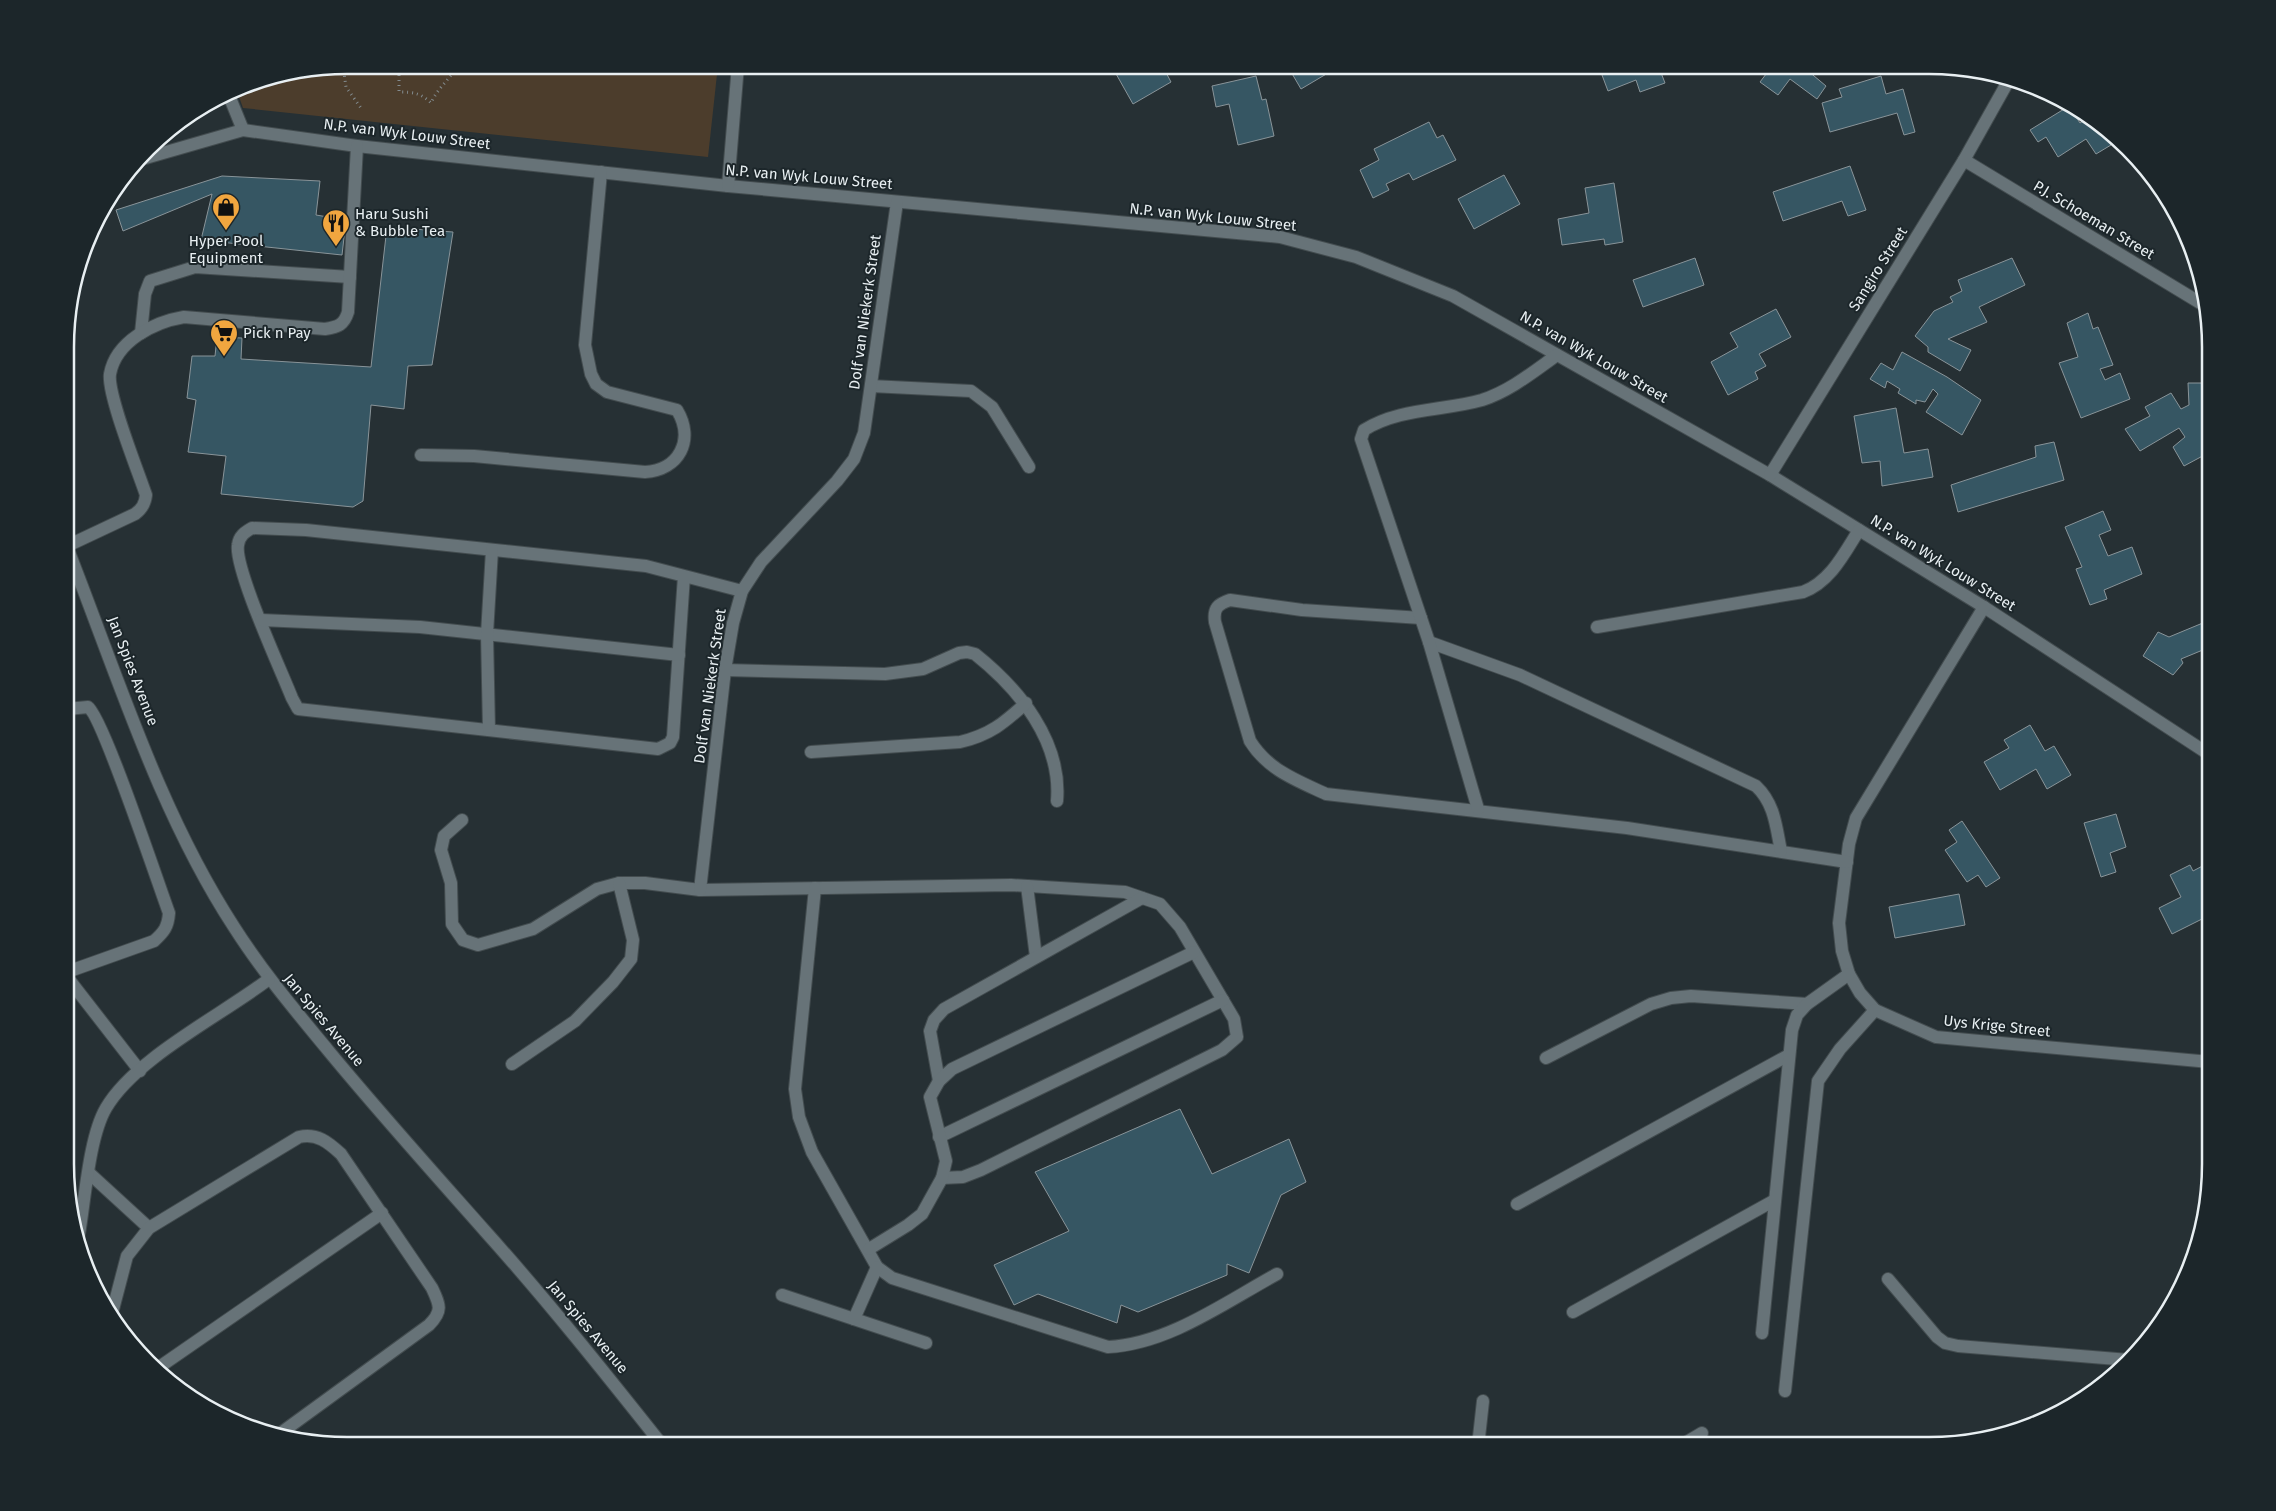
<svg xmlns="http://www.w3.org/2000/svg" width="2276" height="1511" font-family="'Fira Sans',sans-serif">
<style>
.green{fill:#4c3d2c}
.building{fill:#365663;stroke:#899499}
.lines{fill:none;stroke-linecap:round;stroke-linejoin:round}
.minor-casing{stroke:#434c4f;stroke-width:14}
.path{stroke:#838c8f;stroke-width:3;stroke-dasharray:1 4;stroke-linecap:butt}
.minor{stroke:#677378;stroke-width:12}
.labels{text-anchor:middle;stroke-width:4;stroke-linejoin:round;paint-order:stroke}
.street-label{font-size:15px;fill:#e8eff2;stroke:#1c262a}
.poi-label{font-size:15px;fill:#e8eff2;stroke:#1c262a;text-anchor:start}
.rim{fill:none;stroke:#e8eff2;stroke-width:2.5}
</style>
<rect width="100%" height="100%" fill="#263034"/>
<polygon class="green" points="346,65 718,65 708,157 243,108 236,88"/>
<g class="building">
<polygon points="1128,65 1162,65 1171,82 1133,104 1115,72"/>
<polygon points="1287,65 1324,65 1328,73 1301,89"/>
<polygon points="1603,65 1658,65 1665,83 1640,92 1636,80 1608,91 1599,67"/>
<polygon points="1773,65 1801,65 1826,86 1817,99 1790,79 1778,95 1760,82"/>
<polygon points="1256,76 1262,100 1266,99 1274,136 1238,145 1229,104 1216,107 1212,86"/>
<polygon points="1881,76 1886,94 1903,89 1915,132 1904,135 1897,113 1830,132 1822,103 1842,97 1839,89"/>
<polygon points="2069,106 2080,123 2090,116 2110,134 2106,136 2111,145 2096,154 2086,139 2058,157 2046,137 2038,142 2030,130"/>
<polygon points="1429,122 1437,138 1443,135 1456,160 1413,180 1409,173 1386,184 1389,190 1373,198 1360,170 1379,160 1374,149"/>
<polygon points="1850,166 1866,210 1848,216 1842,201 1783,221 1773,192"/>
<polygon points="1504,175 1520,204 1474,229 1458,199"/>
<polygon points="222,176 320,181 316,215 346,220 342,255 201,240 212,194 123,231 116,210"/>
<polygon points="1614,183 1623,242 1605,245 1604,239 1562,245 1558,219 1589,213 1585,188"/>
<polygon points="387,227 453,232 432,365 408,366 404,409 371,405 363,501 353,507 221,494 226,456 188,452 196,400 187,398 192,356 215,356 217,337 242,338 241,359 371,367"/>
<polygon points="1695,258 1704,285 1643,307 1633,280"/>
<polygon points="2012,258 2025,285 1979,307 1987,322 1948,339 1971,350 1960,371 1928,352 1928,347 1915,336 1934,311 1953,302 1950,297 1962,291 1958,280"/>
<polygon points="1776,309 1791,337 1759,354 1766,366 1755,372 1758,379 1728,395 1711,362 1738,347 1730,333"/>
<polygon points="2088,313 2093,329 2098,327 2113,365 2100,369 2105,380 2120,373 2130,399 2081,418 2059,363 2078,357 2067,323"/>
<polygon points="1902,352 1947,377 1981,400 1962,435 1926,412 1938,394 1933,389 1925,402 1916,400 1916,404 1898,393 1900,389 1887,381 1885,388 1870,379 1881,363 1893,370"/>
<polygon points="2188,383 2208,383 2210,452 2184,466 2173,447 2185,437 2179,428 2140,451 2125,429 2150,416 2145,407 2171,393 2181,409 2189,405"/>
<polygon points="1896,408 1904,453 1928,449 1933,477 1882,486 1880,461 1862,463 1854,416"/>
<polygon points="2054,442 2064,480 1958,512 1951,485 2036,457 2035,446"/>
<polygon points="2103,511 2111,530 2099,535 2108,556 2132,547 2142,574 2104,590 2107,599 2090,605 2076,569 2082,567 2065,527"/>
<polygon points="2210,620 2210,647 2181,659 2183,663 2173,675 2143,656 2158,632 2169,637"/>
<polygon points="2030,725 2045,751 2054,746 2071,775 2047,789 2036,769 2000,790 1984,762 2009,748 2004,740"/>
<polygon points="2116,814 2126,847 2110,853 2116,872 2101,877 2084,823"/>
<polygon points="1962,821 2000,878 1986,887 1978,875 1967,882 1945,850 1957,842 1949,830"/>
<polygon points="2210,862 2210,915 2172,934 2159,908 2181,897 2170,875 2190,865 2193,871"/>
<polygon points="1959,894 1965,925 1895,938 1889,907"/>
<polygon points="1180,1109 1212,1174 1289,1139 1306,1182 1281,1195 1249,1273 1227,1264 1227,1275 1138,1312 1121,1305 1117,1323 1038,1294 1014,1305 994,1265 1069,1231 1035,1172"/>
</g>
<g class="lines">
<g class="minor-casing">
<g id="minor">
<polyline points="228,93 243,130"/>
<polyline points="142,159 243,130 357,146 728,186 1280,237 1356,257 1453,296 1770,475 1984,607 2210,755"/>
<polyline points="1964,160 2207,307"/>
<polyline points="728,186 738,65"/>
<polyline points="141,333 145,294 150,281 195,267 350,277"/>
<polyline points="871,386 971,391 992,407 1029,467"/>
<path d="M421,455L474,456L645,472C679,470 695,440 677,410L607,392L596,384L591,374L585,345L601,172"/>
<polyline points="1770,475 1964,160 2010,78"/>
<path d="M67,546L135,514C142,509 145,504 146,495C138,471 107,394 110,374C116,341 154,322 184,317L325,329C338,327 344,325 348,312L357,146"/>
<path d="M67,547C117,674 159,812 234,927C262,971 294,1009 327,1049C378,1111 432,1171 485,1231C547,1300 605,1373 663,1446"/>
<path d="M684,576L673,737L670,743L658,749L298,709L292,698C281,670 234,568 238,545C239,536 245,532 252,528L306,530L646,566L742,591"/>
<polyline points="1984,607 1856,818 1849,844 1839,923 1842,951 1849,974 1860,993 1875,1010 1936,1037 2210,1062"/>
<path d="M1421,618L1302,610L1230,600C1218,604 1213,608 1215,622L1250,741C1268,770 1296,780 1326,794L1627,828L1847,862"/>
<polyline points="261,620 420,627 679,655"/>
<path d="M1597,627L1803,592C1830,582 1844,554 1859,530"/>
<path d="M1429,642L1520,675L1756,786C1775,804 1776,827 1781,851"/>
<path d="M725,670L885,674L923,669L959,653L967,652L975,654C1019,689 1062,741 1057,801"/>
<path d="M67,709L88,707C102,715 159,886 169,913C168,927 164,932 154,941L67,972"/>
<polyline points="489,730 487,634 492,550"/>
<path d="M811,752L960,742C990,735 1004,723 1026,703"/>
<path d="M1478,809L1429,642L1361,439L1364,430C1399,408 1443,411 1482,400C1510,391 1533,372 1557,355"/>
<polyline points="462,820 444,836 441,850 451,883 452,924 463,940 478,945 533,929 597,889 619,883 645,883 700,890 1011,885 1125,892 1160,904 1180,927 1234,1019 1237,1037 1222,1050 981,1170 963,1177 942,1178"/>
<polyline points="1027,886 1036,957"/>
<path d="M815,888L795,1089L799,1117L812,1152L877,1267L892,1278L1108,1347C1168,1344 1224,1303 1277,1274"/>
<polyline points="700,890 725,670 733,623 742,591 761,562 837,481 854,459 864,433 897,202"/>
<polyline points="67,977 140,1071"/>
<polyline points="1546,1058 1651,1004 1671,998 1691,996 1807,1004"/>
<polyline points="512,1064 575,1021 613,982 631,959 633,940 619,883"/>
<polyline points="939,1081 930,1031 934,1020 944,1009 1142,898"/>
<polyline points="939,1137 1223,1000"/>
<polyline points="89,1173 149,1228"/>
<polyline points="1517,1204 1789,1055"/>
<path d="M79,1234C85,1200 89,1137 106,1108C135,1058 222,1015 269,979"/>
<polyline points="869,1249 908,1225 922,1214 942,1178 946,1161 930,1097 939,1081 952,1069 1194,952"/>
<polyline points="1888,1279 1937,1337 1945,1343 1958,1346 2129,1360"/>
<polyline points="782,1295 926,1343"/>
<polyline points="1573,1312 1775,1200"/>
<path d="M111,1317L127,1256L149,1228L299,1137C317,1133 328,1142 341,1154L432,1288C440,1305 443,1311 429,1325L278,1435"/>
<polyline points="854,1319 877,1267"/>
<polyline points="1762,1333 1792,1030 1797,1015 1807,1004 1849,974"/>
<polyline points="155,1370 382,1213"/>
<polyline points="1785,1391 1818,1081 1840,1049 1875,1010"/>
<polyline points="1478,1446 1483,1401"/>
<polyline points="1680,1446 1702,1433"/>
</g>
</g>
<g class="path">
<path d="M399,65V92C413,92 421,93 431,103C437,89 450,79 458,65"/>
<polyline points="343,66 346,87 361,108"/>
</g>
<use href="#minor" class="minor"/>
</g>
<defs>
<g id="shop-pin" transform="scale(1.4375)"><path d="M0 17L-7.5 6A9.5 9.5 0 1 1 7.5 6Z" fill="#f1a63f" stroke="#1c262a"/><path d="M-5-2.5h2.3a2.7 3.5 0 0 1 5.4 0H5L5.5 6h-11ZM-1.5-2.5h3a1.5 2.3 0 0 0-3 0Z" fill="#111"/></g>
<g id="restaurant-pin" transform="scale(1.4375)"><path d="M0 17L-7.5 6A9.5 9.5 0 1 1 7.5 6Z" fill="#f1a63f" stroke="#1c262a"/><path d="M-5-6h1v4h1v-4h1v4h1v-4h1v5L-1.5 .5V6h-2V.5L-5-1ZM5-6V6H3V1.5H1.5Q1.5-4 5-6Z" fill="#111"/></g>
<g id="supermarket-pin" transform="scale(1.4375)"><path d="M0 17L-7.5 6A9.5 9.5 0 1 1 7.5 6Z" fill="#f1a63f" stroke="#1c262a"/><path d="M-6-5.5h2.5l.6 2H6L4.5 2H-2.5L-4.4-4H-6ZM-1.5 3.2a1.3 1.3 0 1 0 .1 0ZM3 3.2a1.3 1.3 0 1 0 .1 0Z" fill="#111"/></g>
</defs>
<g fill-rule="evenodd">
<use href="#shop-pin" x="226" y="207"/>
<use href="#restaurant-pin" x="336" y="223"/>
<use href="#supermarket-pin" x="224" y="333"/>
</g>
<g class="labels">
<g class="street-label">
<text transform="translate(407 134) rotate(7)" y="5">N.P. van Wyk Louw Street</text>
<text transform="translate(809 177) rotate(5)" y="5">N.P. van Wyk Louw Street</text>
<text transform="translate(1213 217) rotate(6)" y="5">N.P. van Wyk Louw Street</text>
<text transform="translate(2094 220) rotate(31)" y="5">P.J. Schoeman Street</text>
<text transform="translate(1878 269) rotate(-58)" y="5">Sangiro Street</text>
<text transform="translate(865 312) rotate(-82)" y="5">Dolf van Niekerk Street</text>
<text transform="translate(1594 357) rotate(30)" y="5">N.P. van Wyk Louw Street</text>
<text transform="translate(1943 563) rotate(32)" y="5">N.P. van Wyk Louw Street</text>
<text transform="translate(133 671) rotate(69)" y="5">Jan Spies Avenue</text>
<text transform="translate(710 686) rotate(-82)" y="5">Dolf van Niekerk Street</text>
<text transform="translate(324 1020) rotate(50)" y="5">Jan Spies Avenue</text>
<text transform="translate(1997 1026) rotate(6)" y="5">Uys Krige Street</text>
<text transform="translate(588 1327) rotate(50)" y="5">Jan Spies Avenue</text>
</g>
<g class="poi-label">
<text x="355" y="219">Haru Sushi<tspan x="355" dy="17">&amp; Bubble Tea</tspan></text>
<text x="226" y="246" text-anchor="middle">Hyper Pool<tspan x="226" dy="17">Equipment</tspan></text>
<text x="243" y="338">Pick n Pay</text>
</g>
</g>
<path d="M0 0H2276V1511H0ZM347 74H1929A273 273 0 0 1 2202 347V1164A273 273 0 0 1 1929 1437H347A273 273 0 0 1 74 1164V347A273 273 0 0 1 347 74Z" fill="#1c262a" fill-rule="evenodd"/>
<path class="rim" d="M347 74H1929A273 273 0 0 1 2202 347V1164A273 273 0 0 1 1929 1437H347A273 273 0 0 1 74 1164V347A273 273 0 0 1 347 74Z"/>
</svg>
